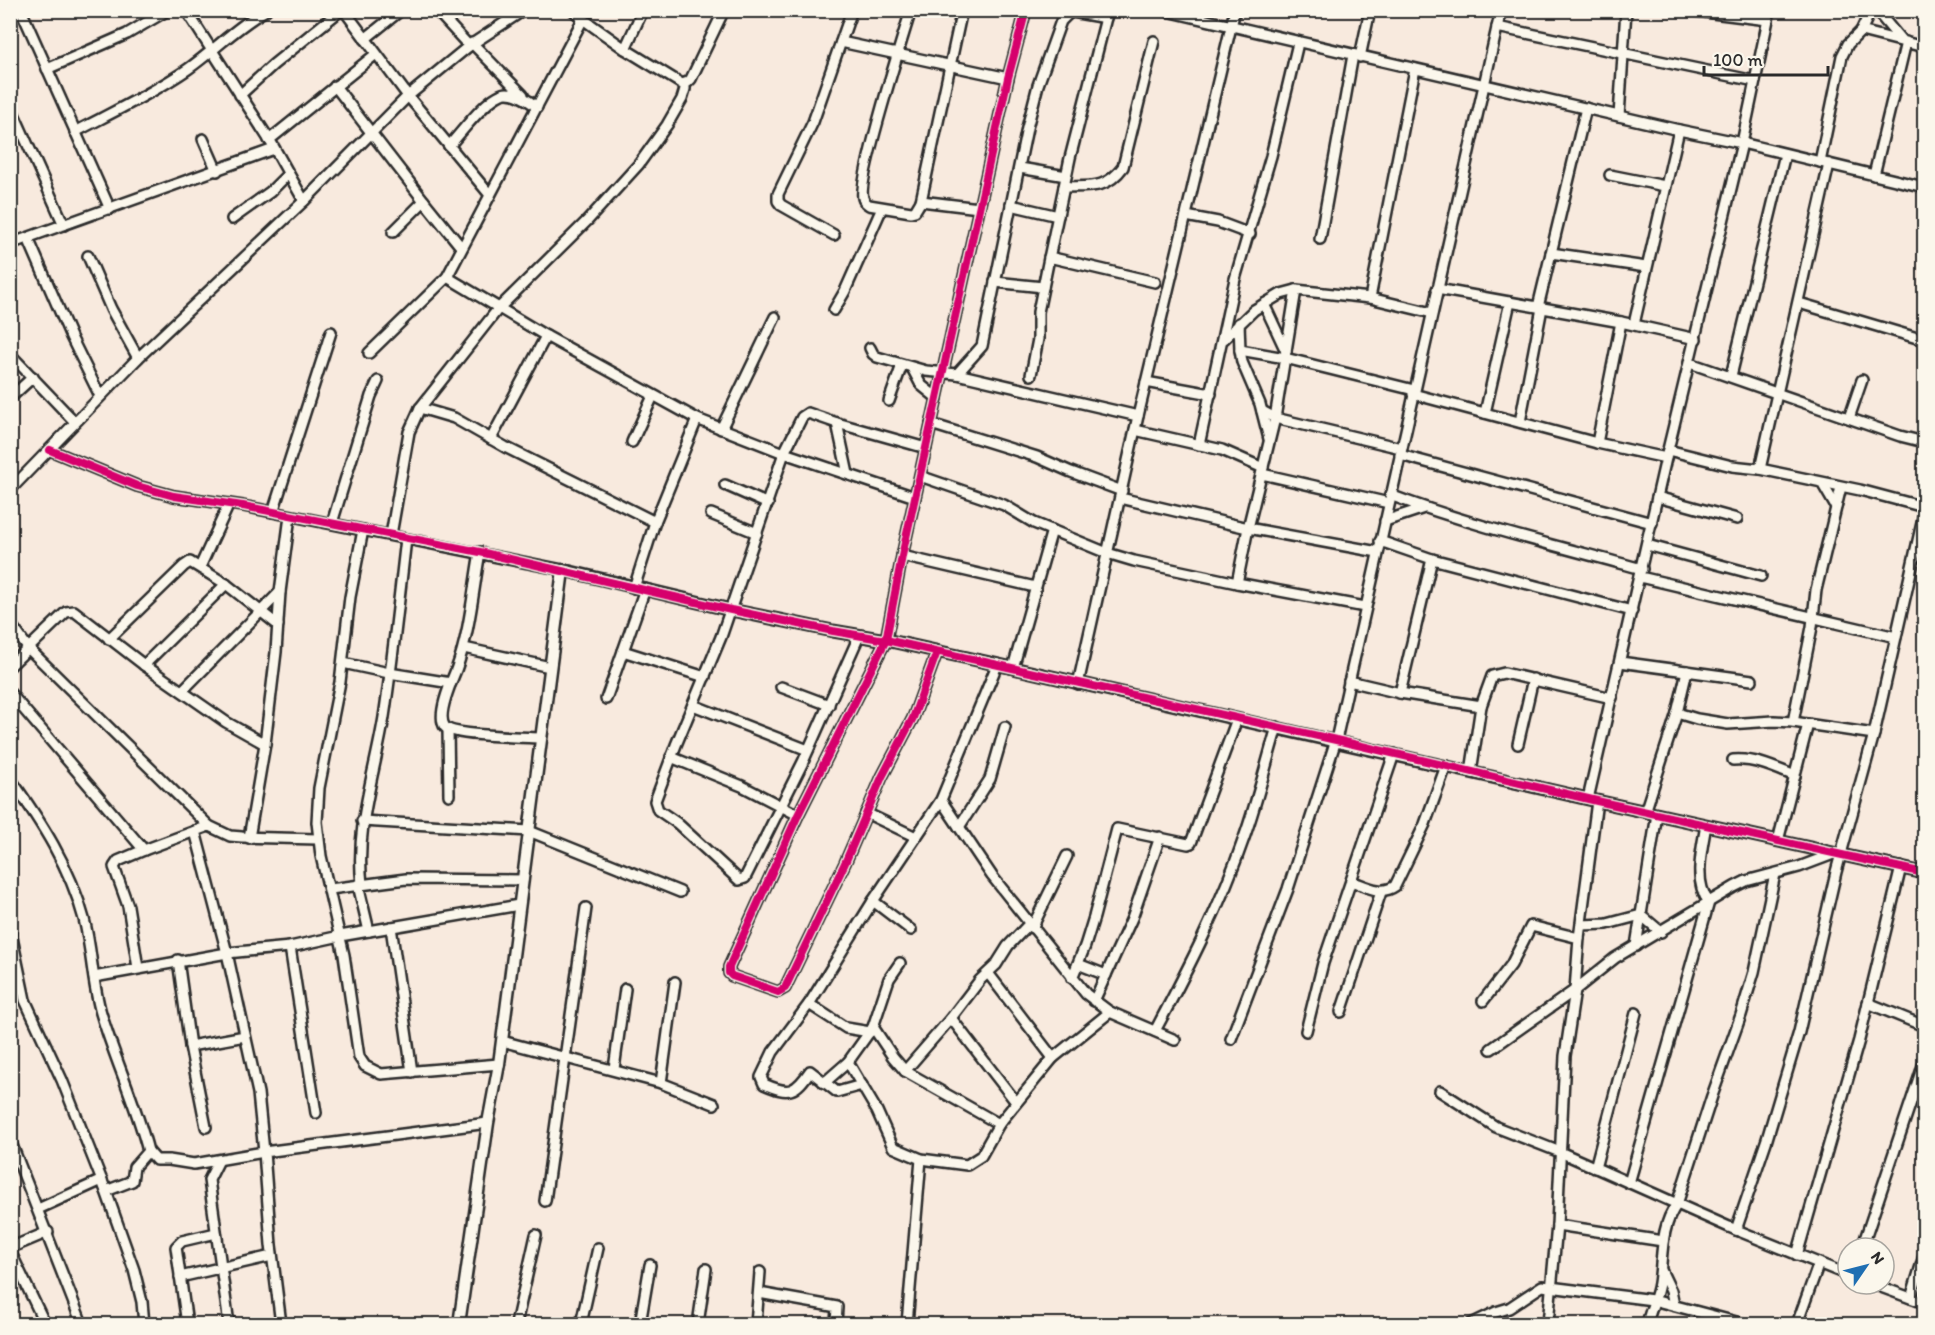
<svg xmlns="http://www.w3.org/2000/svg" width="1935" height="1335" font-family="Itim,sans-serif">
<style>
.lines{fill:none;stroke-linecap:round;stroke-linejoin:round}
.minor-casing{stroke:#2b2b2b;stroke-width:14}
.tertiary-casing{stroke:#2b2b2b;stroke-width:15}
.minor{stroke:#fbf7ec;stroke-width:9}
.tertiary{stroke:#fbf7ec;stroke-width:10}
.cycleway-casing{stroke:#fbf7ec;stroke-width:11}
.cycleway{stroke:#d6006c;stroke-width:8}
</style>
<rect width="100%" height="100%" fill="#f8eade"/>
<filter id="ink" filterUnits="userSpaceOnUse"><feTurbulence type="fractalNoise" baseFrequency=".0167" numOctaves="2"/><feDisplacementMap in="SourceGraphic" scale="12" xChannelSelector="R" yChannelSelector="G"/><feConvolveMatrix kernelMatrix="1 2 1 2 8 2 1 2 1" color-interpolation-filters="sRGB"/></filter>
<g filter="url(#ink)">
<g class="lines">
<g class="minor-casing">
<g id="minor">
<polyline points="21,10 110,209"/>
<polyline points="186,10 272,144 304,201"/>
<polyline points="344,10 408,96 490,195"/>
<polyline points="436,10 469,46"/>
<polyline points="573,10 583,19 625,49 682,84 688,82 691,79 724,10"/>
<path d="M911,10C903,36 857,182 863,198C864,202 866,203 869,205L911,212L915,211L921,201L962,10"/>
<polyline points="1163,10 1679,130 1742,143 1924,187"/>
<polyline points="1688,10 1768,20"/>
<polyline points="1876,10 1901,40"/>
<polyline points="1497,27 1755,81"/>
<polyline points="1861,31 1924,47"/>
<polyline points="365,39 401,10"/>
<polyline points="841,42 1008,78"/>
<polyline points="472,43 523,95"/>
<polyline points="625,49 643,10"/>
<polyline points="1360,57 1370,10"/>
<polyline points="47,69 127,34 168,10"/>
<polyline points="335,86 424,201 461,247"/>
<polyline points="240,95 274,64 341,10"/>
<polyline points="10,105 64,225"/>
<polyline points="1619,116 1626,10"/>
<path d="M75,132C113,112 153,93 188,69C215,50 237,26 266,10"/>
<polyline points="203,139 217,171"/>
<polyline points="269,140 376,54"/>
<path d="M449,146C461,133 490,93 507,93C518,93 528,100 537,107"/>
<polyline points="1820,162 1842,56 1848,44 1861,31 1871,10"/>
<polyline points="1020,168 1066,176"/>
<polyline points="1610,175 1665,186"/>
<polyline points="1874,175 1906,42"/>
<path d="M1064,187C1090,186 1106,190 1123,167L1154,41"/>
<polyline points="921,201 979,208"/>
<polyline points="1011,205 1058,216"/>
<polyline points="1186,216 1218,222 1250,234"/>
<polyline points="232,219 270,192 288,174"/>
<polyline points="393,232 424,201"/>
<polyline points="834,235 781,205 778,201 778,194 813,122 852,10"/>
<polyline points="28,238 71,337 100,396"/>
<polyline points="1320,239 1353,55"/>
<polyline points="10,244 274,149"/>
<polyline points="1551,253 1646,267"/>
<polyline points="88,256 111,309 138,358"/>
<polyline points="1049,257 1155,282"/>
<polyline points="447,277 546,336 697,419 784,453 915,497"/>
<polyline points="995,282 1043,287"/>
<polyline points="1437,289 1621,322 1696,339"/>
<polyline points="1370,298 1415,69"/>
<polyline points="1799,303 1924,340"/>
<polyline points="1264,304 1286,351"/>
<polyline points="1538,307 1586,108"/>
<polyline points="834,310 845,291 882,208"/>
<polyline points="1239,323 1240,350 1242,362 1260,404 1269,439"/>
<polyline points="1634,324 1679,130"/>
<polyline points="1224,339 1254,310 1281,294 1296,290 1370,298 1432,313"/>
<polyline points="870,348 873,354 877,357 926,371 957,374 1138,416"/>
<polyline points="1240,350 1285,358 1414,390"/>
<polyline points="369,353 447,277 583,19"/>
<polyline points="10,354 75,422"/>
<polyline points="1690,363 1900,436 1924,442"/>
<polyline points="912,368 921,385 937,398"/>
<polyline points="957,374 982,346 1027,128 1038,85 1061,21 1067,15 1072,12 1106,18"/>
<polyline points="1031,375 1038,339 1038,312 1048,263 1070,158 1108,10"/>
<polyline points="1731,376 1785,154"/>
<polyline points="1146,382 1211,394"/>
<polyline points="1413,394 1597,443 1666,458"/>
<polyline points="10,398 33,377"/>
<polyline points="889,401 902,365"/>
<polyline points="420,408 454,418 505,447 655,522"/>
<polyline points="1262,411 1275,418 1401,448"/>
<polyline points="1485,413 1510,302"/>
<polyline points="1849,418 1862,380"/>
<polyline points="1520,422 1542,308"/>
<polyline points="837,423 848,474"/>
<polyline points="931,424 1037,457 1071,472 1122,491"/>
<polyline points="721,429 775,317"/>
<polyline points="1135,430 1222,450 1263,468"/>
<polyline points="491,439 546,336"/>
<polyline points="632,442 653,396"/>
<polyline points="1597,443 1621,322"/>
<polyline points="1199,445 1235,279 1271,156 1298,43"/>
<polyline points="50,450 137,486 174,496 243,506 563,570"/>
<polyline points="1668,450 1732,466 1760,469 1860,490 1924,507"/>
<polyline points="1400,455 1652,523"/>
<polyline points="1760,469 1829,164"/>
<polyline points="1262,474 1389,503"/>
<polyline points="920,476 1004,505 1034,523 1107,553 1134,561 1237,583 1365,607"/>
<polyline points="1822,483 1836,507"/>
<polyline points="725,485 768,504"/>
<polyline points="10,490 138,358 304,201 408,96 469,46 524,10"/>
<path d="M1390,495C1472,526 1558,546 1642,569"/>
<polyline points="1657,497 1737,519"/>
<polyline points="1120,498 1248,528 1378,552"/>
<polyline points="273,512 331,332"/>
<polyline points="711,514 757,533"/>
<polyline points="1385,521 1424,508"/>
<polyline points="332,523 371,396 378,381"/>
<polyline points="363,530 350,597 340,682 319,788 317,822 321,856 344,955 359,1057 365,1066 381,1074 499,1064"/>
<polyline points="391,535 409,432 420,408 498,309 588,220 639,164 667,125 682,99 685,89 685,84"/>
<polyline points="1380,541 1432,559 1632,611"/>
<polyline points="1647,545 1761,576"/>
<path d="M480,552C473,591 470,632 456,670C451,682 436,716 445,727C453,736 525,737 541,738"/>
<polyline points="902,556 1035,587"/>
<polyline points="200,567 229,504"/>
<polyline points="1640,577 1896,637"/>
<polyline points="1237,583 1248,528 1275,418 1296,290"/>
<polyline points="634,588 655,522 697,419"/>
<polyline points="10,623 28,648 209,826 230,836 242,837 318,839"/>
<polyline points="859,636 803,762 745,878 739,880 677,823 658,810 655,801 676,745 721,637 784,453 802,417 808,413 837,423 926,448"/>
<polyline points="109,639 184,566 190,562 226,584 278,625"/>
<polyline points="464,648 550,667"/>
<polyline points="623,651 705,677"/>
<polyline points="937,652 913,718 882,777 845,863 785,988 778,992 732,976 729,973 729,967 798,815 886,640 902,556 937,398 1008,78 1026,10"/>
<polyline points="1620,662 1752,680"/>
<polyline points="343,663 389,673 451,683"/>
<polyline points="144,665 226,584"/>
<polyline points="10,666 66,612 74,611 144,665 226,722 265,744"/>
<polyline points="1013,668 1052,530"/>
<polyline points="1349,681 1400,693 1481,706 1492,676 1504,673 1612,698"/>
<polyline points="1078,684 1138,416 1235,10"/>
<polyline points="781,687 829,705"/>
<polyline points="182,691 280,592"/>
<polyline points="10,693 144,850 195,831"/>
<polyline points="1400,693 1432,559"/>
<polyline points="606,699 645,589"/>
<polyline points="693,705 808,750"/>
<polyline points="1677,713 1697,719 1728,724 1774,721 1793,722 1874,734"/>
<polyline points="1793,722 1812,627 1816,590 1841,487"/>
<polyline points="448,729 449,795"/>
<polyline points="1518,744 1533,679"/>
<polyline points="671,757 742,786 798,815"/>
<path d="M1733,760C1755,758 1775,768 1795,776"/>
<polyline points="1471,772 1481,706"/>
<path d="M10,778C41,822 70,866 84,919C92,950 92,982 101,1013C115,1060 136,1104 148,1151L134,1167L132,1181L106,1191"/>
<polyline points="1588,799 1666,458 1742,143 1770,10"/>
<polyline points="941,800 992,876 1086,994 1110,1012 1175,1040"/>
<polyline points="1645,812 1677,713 1687,671"/>
<polyline points="866,813 916,837"/>
<polyline points="362,821 529,831 680,892"/>
<polyline points="209,826 195,831 227,953 258,1093 264,1152 271,1245 281,1324"/>
<polyline points="959,827 990,779 1005,727"/>
<polyline points="249,838 265,744 276,652 280,592 290,516"/>
<polyline points="1778,841 1808,724"/>
<path d="M1351,881C1366,886 1381,896 1395,886L1425,824L1446,766"/>
<path d="M362,884C355,827 375,773 384,717C393,658 399,598 406,539"/>
<polyline points="358,885 369,931"/>
<polyline points="330,889 406,879 523,880"/>
<polyline points="873,901 911,930"/>
<polyline points="1581,925 1607,924 1641,915 1661,932"/>
<polyline points="391,927 412,1072"/>
<polyline points="10,928 25,1000 62,1080 106,1191 134,1270 142,1302 144,1324"/>
<polyline points="1032,928 1067,856"/>
<polyline points="1636,946 1657,814"/>
<polyline points="290,947 316,1113"/>
<polyline points="178,960 190,1046 206,1127"/>
<polyline points="900,963 889,979 873,1027 893,1057 905,1071 999,1124"/>
<polyline points="1078,964 1106,975"/>
<polyline points="138,968 128,906 114,867 118,861 144,850"/>
<polyline points="988,973 1053,1058"/>
<polyline points="94,977 227,953 290,947 340,936 519,905"/>
<polyline points="1072,978 1085,946 1094,917 1117,829 1188,844 1191,843 1237,719"/>
<polyline points="1094,1001 1132,918 1160,837"/>
<polyline points="1483,1001 1511,965 1531,926 1579,938"/>
<polyline points="1868,1003 1924,1026"/>
<polyline points="809,1004 846,1028 870,1032"/>
<polyline points="1341,1012 1381,892"/>
<polyline points="951,1018 1016,1102"/>
<path d="M1155,1031C1188,969 1221,905 1244,838C1257,802 1266,764 1277,727"/>
<polyline points="1306,1031 1323,963 1394,754"/>
<polyline points="1231,1039 1288,889 1336,740 1501,10"/>
<polyline points="502,1041 661,1083 714,1104"/>
<polyline points="190,1046 245,1036"/>
<polyline points="1491,1049 1575,990 1615,958 1734,887 1746,881 1799,867 1836,853"/>
<polyline points="848,1062 877,1111 893,1147 921,1159 967,1165 981,1156 999,1124 1053,1058 1110,1012"/>
<polyline points="614,1069 625,989"/>
<polyline points="905,1071 951,1018 980,980 996,965 1008,946 1029,924"/>
<polyline points="661,1083 675,982"/>
<polyline points="824,1083 848,1062 873,1027"/>
<path d="M862,1085L837,1092L810,1071C795,1093 789,1095 764,1084L761,1077L773,1052L809,1004L873,901L941,800L997,665"/>
<polyline points="1440,1091 1496,1127 1560,1152 1729,1227 1848,1275"/>
<polyline points="10,1140 82,1324"/>
<polyline points="148,1151 156,1160 169,1160 194,1164 264,1152 488,1123"/>
<polyline points="219,1160 209,1180 229,1324"/>
<polyline points="1595,1168 1636,1013"/>
<path d="M1629,1183L1709,902C1693,883 1702,848 1706,825"/>
<polyline points="545,1201 586,908"/>
<polyline points="38,1209 102,1180"/>
<polyline points="1557,1225 1663,1241"/>
<polyline points="1736,1230 1767,1139 1799,1032 1836,872 1874,734 1924,514"/>
<polyline points="10,1248 48,1232"/>
<polyline points="1862,1248 1924,1063"/>
<polyline points="10,1251 45,1324"/>
<polyline points="1797,1255 1859,1040 1901,867"/>
<polyline points="1661,1270 1671,1291 1674,1305"/>
<polyline points="180,1277 272,1256"/>
<polyline points="1873,1284 1924,1303"/>
<polyline points="759,1293 837,1307 836,1324"/>
<polyline points="1911,1298 1924,1256"/>
<polyline points="187,1324 176,1247 182,1241 216,1233"/>
<polyline points="516,1324 536,1235"/>
<polyline points="581,1324 598,1248"/>
<polyline points="640,1324 650,1265"/>
<polyline points="698,1324 706,1269"/>
<polyline points="756,1324 760,1272"/>
<polyline points="907,1324 921,1159"/>
<polyline points="1471,1324 1496,1312 1509,1308 1542,1286 1653,1300 1744,1324"/>
<polyline points="1548,1324 1557,1225 1565,1056 1575,990 1579,938 1597,801"/>
<path d="M1647,1324C1650,1310 1657,1297 1659,1283C1663,1256 1660,1227 1677,1204L1712,1096L1741,1015L1754,972L1775,874"/>
<polyline points="1797,1324 1819,1263"/>
</g>
</g>
<g class="tertiary-casing">
<polyline id="tertiary" points="459,1324 488,1123 499,1064 563,570 731,610 833,631 886,640 1013,668 1597,801 1924,873"/>
</g>
<use href="#minor" class="minor"/>
<use href="#tertiary" class="tertiary"/>
<g class="cycleway-casing">
<g id="cycleway">
<polyline points="50,450 137,486 174,496 243,506 480,552 731,610 833,631 886,640 1336,740 1597,801 1924,873"/>
<polyline points="937,652 913,718 882,777 845,863 785,988 778,992 732,976 729,973 729,967 798,815 886,640 902,556 937,398 1008,78 1026,10"/>
</g>
</g>
<use href="#cycleway" class="cycleway"/>
</g>
</g>
<rect width="1935" height="1335" fill="none" stroke="#fbf7ec" stroke-width="36"/>
<rect x="18" y="18" width="1899" height="1299" fill="none" stroke="#2b2b2b" stroke-width="2" filter="url(#ink)"/>
<g transform="translate(1866 1266) rotate(55)"><circle r="28" fill="#fbf7ec" stroke="#a8a59f" stroke-width="1.5"/>
<path d="M0-4.5L10 22L0 15L-10 22Z" fill="#1f6fb2"/>
<text y="-9" font-size="16" font-weight="bold" text-anchor="middle" fill="#2b2b2b">N</text>
</g>
<path d="M1704 66v9h124v-9" fill="none" stroke="#2b2b2b" stroke-width="3"/>
<text x="1713" y="66" font-size="18" fill="#2b2b2b" stroke="#fbf7ec" stroke-width="4.5" paint-order="stroke">100 m</text>
</svg>
